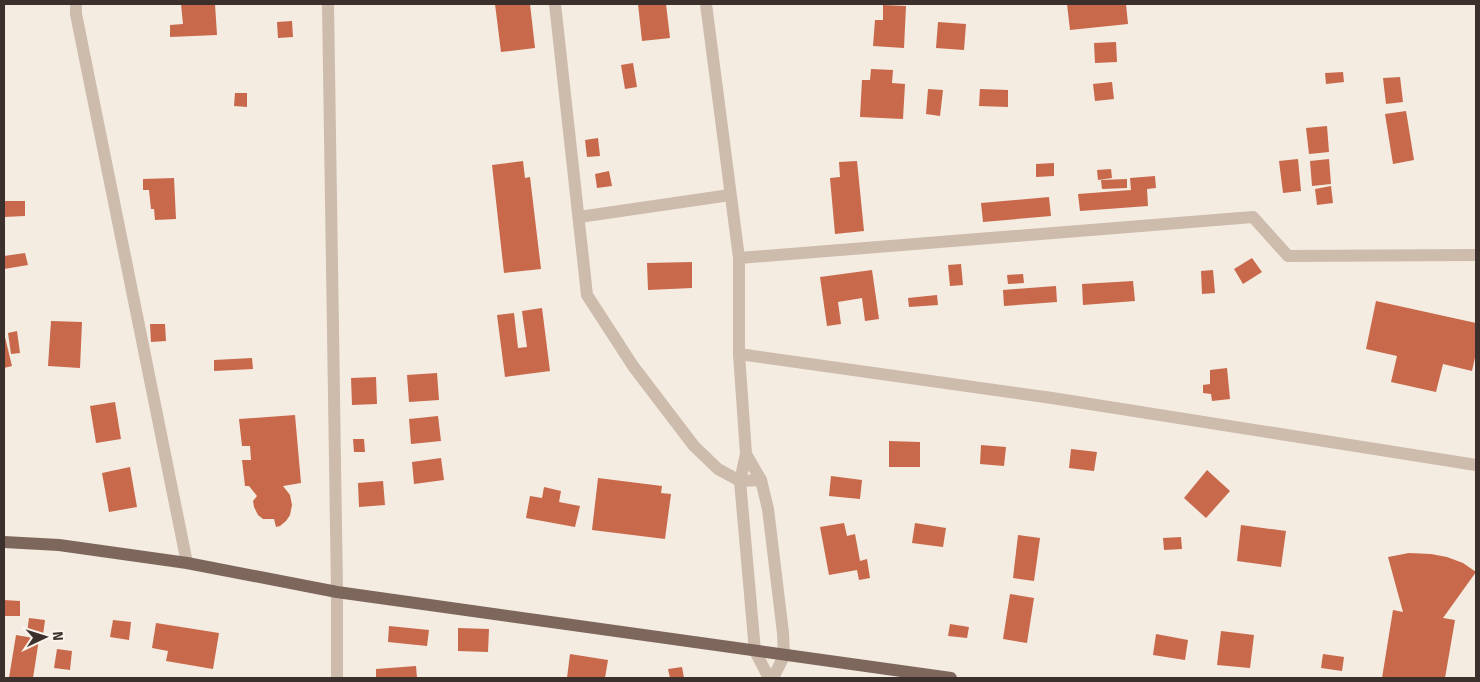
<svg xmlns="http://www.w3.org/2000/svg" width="1480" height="682" font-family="'Fira Sans',sans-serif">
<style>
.building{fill:#c8694b}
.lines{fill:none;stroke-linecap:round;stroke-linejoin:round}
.minor{stroke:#cdbbac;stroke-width:12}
.tertiary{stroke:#cdbbac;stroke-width:12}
.primary{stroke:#7d675c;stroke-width:12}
</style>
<rect width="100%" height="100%" fill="#f4ebe1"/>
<g class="building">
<polygon points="181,4 215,4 217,35 170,37 170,25 183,24"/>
<polygon points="495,4 530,4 535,48 501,52"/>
<polygon points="638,4 666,4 670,38 642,41"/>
<polygon points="1067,4 1126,4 1128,24 1070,30"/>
<polygon points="883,5 906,6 904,48 873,46 875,20 883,20"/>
<polygon points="292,21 293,37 278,38 277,22"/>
<polygon points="938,22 966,24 964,50 936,48"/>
<polygon points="1116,42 1117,62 1095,63 1094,43"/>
<polygon points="633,63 637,87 625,89 621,65"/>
<polygon points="871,69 893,70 892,83 905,84 903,119 860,117 862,80 870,80"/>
<polygon points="1343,72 1344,82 1326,84 1325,73"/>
<polygon points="1400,77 1403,102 1386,104 1383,78"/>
<polygon points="1112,82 1114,99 1095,101 1093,84"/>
<polygon points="928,89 943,90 940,116 926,114"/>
<polygon points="980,89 1008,90 1008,107 979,106"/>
<polygon points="235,93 247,93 247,107 234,106"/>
<polygon points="1406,111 1414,160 1393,164 1385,114"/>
<polygon points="1327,126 1329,152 1309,154 1306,128"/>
<polygon points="598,138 600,156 587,157 585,140"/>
<polygon points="1298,159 1301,191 1283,193 1279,161"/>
<polygon points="1329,159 1331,184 1312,186 1310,161"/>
<polygon points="523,161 525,178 530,177 541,269 504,273 492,165"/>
<polygon points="857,161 864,231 835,234 830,178 840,177 839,162"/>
<polygon points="1054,163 1054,176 1036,177 1036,164"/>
<polygon points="1111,169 1112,178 1098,180 1097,170"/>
<polygon points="609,171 612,186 597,188 595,174"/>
<polygon points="1155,176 1156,188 1147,189 1148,206 1080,211 1078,194 1131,190 1130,178"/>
<polygon points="174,178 176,219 155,220 154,209 151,209 149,190 143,190 143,179"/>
<polygon points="1127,179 1127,188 1102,189 1101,180"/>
<polygon points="1331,186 1333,203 1317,205 1315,189"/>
<polygon points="1049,197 1051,216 983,222 981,203"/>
<polygon points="4,201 25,201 25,216 4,217"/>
<polygon points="25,253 28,265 4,269 4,256"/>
<polygon points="1252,258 1262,272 1243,284 1234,269"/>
<polygon points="692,262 692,288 648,290 647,263"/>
<polygon points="961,264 963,285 950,286 948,265"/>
<polygon points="872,270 879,319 865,321 862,298 838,302 841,324 827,326 820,277"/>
<polygon points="1213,270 1215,293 1202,294 1201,271"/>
<polygon points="1023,274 1024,283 1008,284 1007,275"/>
<polygon points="1133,281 1135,301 1083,305 1082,284"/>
<polygon points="1056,286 1057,302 1004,306 1003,290"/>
<polygon points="937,295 938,305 909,307 908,298"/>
<polygon points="1376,301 1476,323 1476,353 1472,371 1443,364 1436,392 1391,382 1397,356 1366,349"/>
<polygon points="542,308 550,371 505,377 497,315 514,313 518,348 527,347 522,311"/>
<polygon points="51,321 82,322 80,368 48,366"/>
<polygon points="150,324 165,324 166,341 151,342"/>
<polygon points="17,331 20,353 11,354 8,333"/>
<polygon points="4,333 12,366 4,368"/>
<polygon points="252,358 253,369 214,371 214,360"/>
<polygon points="1227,368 1230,399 1212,401 1211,394 1203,393 1203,385 1210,384 1210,370"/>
<polygon points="437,373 439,400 409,402 407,375"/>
<polygon points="376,377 377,404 352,405 351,378"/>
<polygon points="115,402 121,439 96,443 90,406"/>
<polygon points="295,415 301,483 283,486 290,495 292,505 290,515 286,521 280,526 276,527 274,519 263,519 258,515 254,507 253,501 257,496 249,486 245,486 242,460 251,460 250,446 242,446 239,419"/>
<polygon points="438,416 441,441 411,444 409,419"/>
<polygon points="353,439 364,439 365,452 354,452"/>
<polygon points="889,441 920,442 920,467 889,467"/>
<polygon points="981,445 1006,447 1004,466 980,464"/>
<polygon points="1071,449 1097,452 1094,471 1069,468"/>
<polygon points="441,458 444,480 414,484 412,462"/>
<polygon points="130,467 137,507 109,512 102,473"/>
<polygon points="1207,470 1230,491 1206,518 1184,498"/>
<polygon points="831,476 862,480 860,499 829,496"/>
<polygon points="598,478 662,486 661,493 671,494 665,539 592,530"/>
<polygon points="383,481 385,505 359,507 358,483"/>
<polygon points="544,487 561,491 559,502 580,506 575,527 526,518 530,496 542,498"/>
<polygon points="844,523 847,536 855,534 860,561 867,559 870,578 859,580 857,570 829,575 820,527"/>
<polygon points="915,523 946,528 943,547 912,543"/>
<polygon points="1241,525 1286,531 1281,567 1237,561"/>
<polygon points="1018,535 1040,538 1034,581 1013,578"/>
<polygon points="1181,537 1182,549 1164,550 1163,538"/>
<polygon points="1409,553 1431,554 1447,557 1463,563 1476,572 1443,618 1455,620 1445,678 1382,678 1393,610 1403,612 1388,557"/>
<polygon points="1010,594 1034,598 1027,643 1003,639"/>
<polygon points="4,600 20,601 20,616 4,616"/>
<polygon points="29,618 45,620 43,635 27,633"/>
<polygon points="113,620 131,622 129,640 110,637"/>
<polygon points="156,623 219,633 213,669 166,661 168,651 152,648"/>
<polygon points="950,624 969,627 967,638 948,636"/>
<polygon points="389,626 429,630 427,646 388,642"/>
<polygon points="458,628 489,629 488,652 458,651"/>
<polygon points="1221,631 1254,635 1250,668 1217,665"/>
<polygon points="1156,634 1188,640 1185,660 1153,655"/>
<polygon points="16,635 39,639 33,678 9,678"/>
<polygon points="57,649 72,651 70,670 54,668"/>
<polygon points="570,654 608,660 605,678 567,678"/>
<polygon points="1323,654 1344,657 1342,671 1321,668"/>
<polygon points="416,666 417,678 376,678 376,669"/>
<polygon points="682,667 684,678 670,678 668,669"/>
</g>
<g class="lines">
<g class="minor">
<polyline points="76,4 76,14 187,563"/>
<polyline points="328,4 337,592 337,678"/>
<polyline points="555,4 587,295 633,366 694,446 718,469 740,481 761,480"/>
<polyline points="579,217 730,195"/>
<polyline points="739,258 1253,217 1288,256 1476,255"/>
<polyline points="739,354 1052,398 1476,465"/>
</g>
<g class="tertiary">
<polyline points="706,4 739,258 739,354 746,454 740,481 755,651 769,678"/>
<polyline points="746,454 761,480 768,509 783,633 784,656 773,678"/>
</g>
<polyline class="primary" points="4,542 59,545 187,563 337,592 951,678"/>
</g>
<rect width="1480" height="682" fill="none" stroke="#3b302b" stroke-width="10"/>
<g transform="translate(45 637) rotate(86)" stroke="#fbf5ee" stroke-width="4" paint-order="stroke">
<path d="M0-4L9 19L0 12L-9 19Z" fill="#3b302b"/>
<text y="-8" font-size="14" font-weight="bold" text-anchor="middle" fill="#3b302b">N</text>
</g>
</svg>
